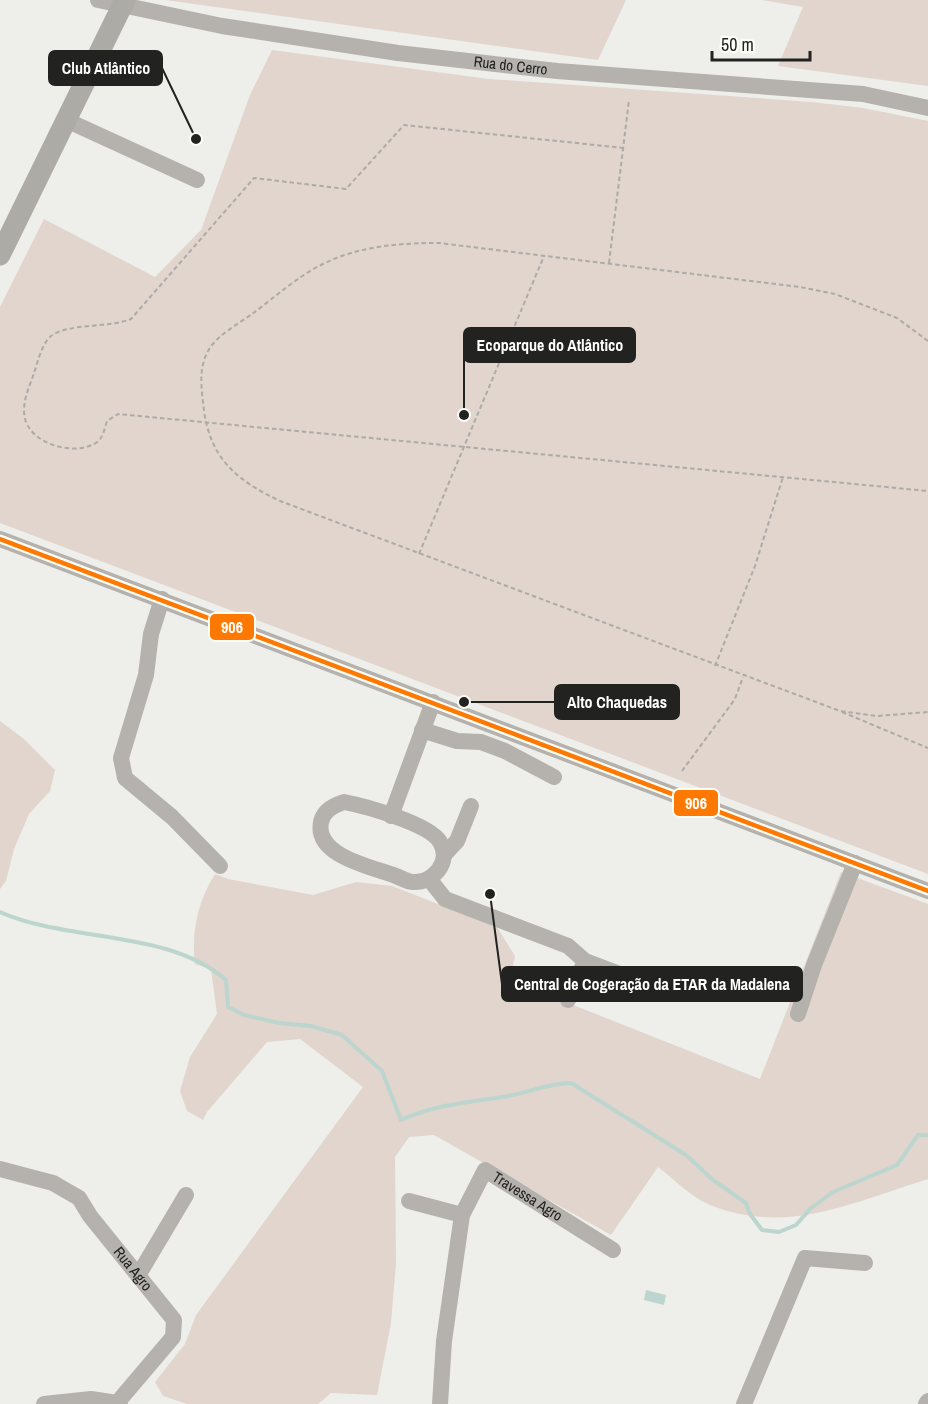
<svg xmlns="http://www.w3.org/2000/svg" width="928" height="1404" font-family="'Archivo Narrow',sans-serif">
<style>
.green{fill:#e1d5ce}
.water{fill:#bcd5ce}
.lines{fill:none;stroke-linecap:round;stroke-linejoin:round}
.stream{stroke:#bcd5ce;stroke-width:4}
.path{stroke:#adaba8;stroke-width:2;stroke-dasharray:4.5 3;stroke-linecap:butt}
.minor{stroke:#b5b2ae;stroke-width:16}
.major{stroke:#adaba6;stroke-width:21}
.bus-1-casing{stroke:#fcfdf7;stroke-width:9}
.bus-1{stroke:#ff7900;stroke-width:4.5}
.labels{text-anchor:middle;stroke-width:4.5;stroke-linejoin:round;paint-order:stroke}
.street-label{font-size:15px;fill:#222220;stroke:#fcfdf7}
.leader{fill:none;stroke:#222220;stroke-width:2}
.callout-dot{fill:#222220;stroke:#fcfdf7;stroke-width:2}
.callout{fill:#222220;stroke:#222220;stroke-width:2}
.callout-label{font-size:16px;text-anchor:middle;font-weight:bold;fill:#fff}
.line-badge{stroke:#fcfdf7;stroke-width:2}
.badge-label{font-size:16px;text-anchor:middle;font-weight:bold;fill:#fff}
</style>
<rect width="100%" height="100%" fill="#eeeeea"/>
<g class="green">
<polygon points="165,0 626,0 598,60"/>
<polygon points="762,0 928,0 928,86 778,66 803,7"/>
<polygon points="272,50 489,79 812,102 863,108 928,121 928,874 0,523 0,307 44,219 155,277 201,230 250,95"/>
<polygon points="0,721 24,739 55,770 50,791 29,814 14,849 6,881 0,889"/>
<path d="M841,872L928,904V1179C853,1202 788,1236 710,1205C692,1198 674,1179 658,1167L611,1235L434,1135L409,1137L395,1157L396,1263L391,1323L377,1395L331,1393L318,1404H187L163,1396L155,1382L185,1344L196,1315L363,1087L300,1039L267,1042L207,1112L203,1120L187,1111L180,1091L190,1057L217,1014L211,969L195,964C191,932 198,901 215,874L228,879L313,895L356,882L392,886L497,927L515,956L510,980L760,1079Z"/>
</g>
<polygon class="water" points="646,1290 666,1295 664,1305 644,1300"/>
<g class="lines">
<path class="stream" d="M0,912C70,943 168,929 226,980L228,1007L244,1015L279,1023L311,1026L342,1035L382,1071L401,1120C436,1104 471,1102 508,1096C531,1092 549,1083 571,1083L686,1155L713,1180L746,1203L750,1214L762,1230L779,1232L796,1225L810,1209L833,1192L897,1165L918,1135H928"/>
<g class="path">
<path d="M624,148L404,125L346,189L254,178L131,319C109,328 68,323 51,336C41,345 38,362 34,373C29,388 20,406 26,422C35,445 73,455 94,444C103,440 104,430 107,421L118,414L928,491"/>
<polyline points="609,263 629,100"/>
<path d="M928,341L897,318L835,294L800,287L439,243C399,243 359,246 323,264C298,276 274,298 252,314C237,325 215,336 207,353C198,371 202,392 204,411C211,460 238,481 280,501L840,711L877,716L928,712"/>
<polyline points="419,554 544,256"/>
<polyline points="715,666 755,566 783,477"/>
<polyline points="842,712 928,748"/>
<polyline points="682,771 735,699 743,677"/>
</g>
<g class="minor">
<path id="s1" d="M98,0L222,26L398,53L557,71L863,94L928,108"/>
<polyline points="66,120 197,180"/>
<polyline points="0,539 928,891"/>
<polyline points="162,599 151,634 146,675 121,758 125,778 172,817 220,866"/>
<polyline points="422,730 457,741 481,742 505,751 554,777"/>
<path d="M344,802C365,806 430,824 440,842C452,862 433,883 413,882C408,882 401,878 396,876C372,867 314,856 321,822C324,810 333,806 344,802Z"/>
<polyline points="391,816 433,702"/>
<polyline points="444,855 457,841 471,806"/>
<polyline points="430,880 445,899 568,946 585,961 667,992"/>
<polyline points="568,1000 585,961"/>
<polyline points="798,1014 814,965 855,863"/>
<path id="s2" d="M0,1169L53,1183L79,1198L90,1216L174,1320L173,1337L117,1403L120,1404"/>
<polyline points="409,1201 462,1215"/>
<polyline points="139,1274 186,1195"/>
<polyline points="44,1404 91,1399 117,1403"/>
<path id="s3" d="M440,1404L444,1341L462,1215L485,1170L613,1250"/>
<polyline points="744,1404 805,1258 865,1263"/>
<polyline points="926,1404 928,1401"/>
</g>
<polyline class="major" points="0,255 125,0"/>
<g class="bus-1-casing">
<polyline id="bus-1" points="0,539 928,891"/>
</g>
<use href="#bus-1" class="bus-1"/>
</g>
<g class="labels">
<g class="street-label">
<text dy="5" stroke="none"><textPath href="#s1" startOffset="418">Rua do Cerro</textPath></text>
<text dy="5" stroke="none"><textPath href="#s3" startOffset="291">Travessa Agro</textPath></text>
<text dy="5" stroke="none"><textPath href="#s2" startOffset="174">Rua Agro</textPath></text>
</g>
</g>
<path class="leader" d="M196 139L162 68M464 415L464 345M464 702L555 702M490 894L502 984"/>
<g class="callout-dot">
<circle cx="196" cy="139" r="6"/>
<circle cx="464" cy="415" r="6"/>
<circle cx="464" cy="702" r="6"/>
<circle cx="490" cy="894" r="6"/>
</g>
<g class="callout">
<rect x="49" y="51" width="113" height="34" rx="6"/>
<rect x="464" y="328" width="171" height="34" rx="6"/>
<rect x="555" y="685" width="124" height="34" rx="6"/>
<rect x="502" y="967" width="300" height="34" rx="6"/>
</g>
<g class="callout-label">
<text x="106" y="74">Club Atlântico</text>
<text x="550" y="351">Ecoparque do Atlântico</text>
<text x="617" y="708">Alto Chaquedas</text>
<text x="652" y="990">Central de Cogeração da ETAR da Madalena</text>
</g>
<g class="line-badge">
<rect x="209" y="613" width="46" height="28" rx="6" fill="#ff7900"/>
<rect x="673" y="789" width="46" height="28" rx="6" fill="#ff7900"/>
</g>
<g class="badge-label">
<text x="232" y="633">906</text>
<text x="696" y="809">906</text>
</g>
<path d="M712 51v9h98v-9" fill="none" stroke="#222220" stroke-width="3"/>
<text x="721" y="51" font-size="18" fill="#222220" stroke="#fcfdf7" stroke-width="4.5" paint-order="stroke">50 m</text>
</svg>
